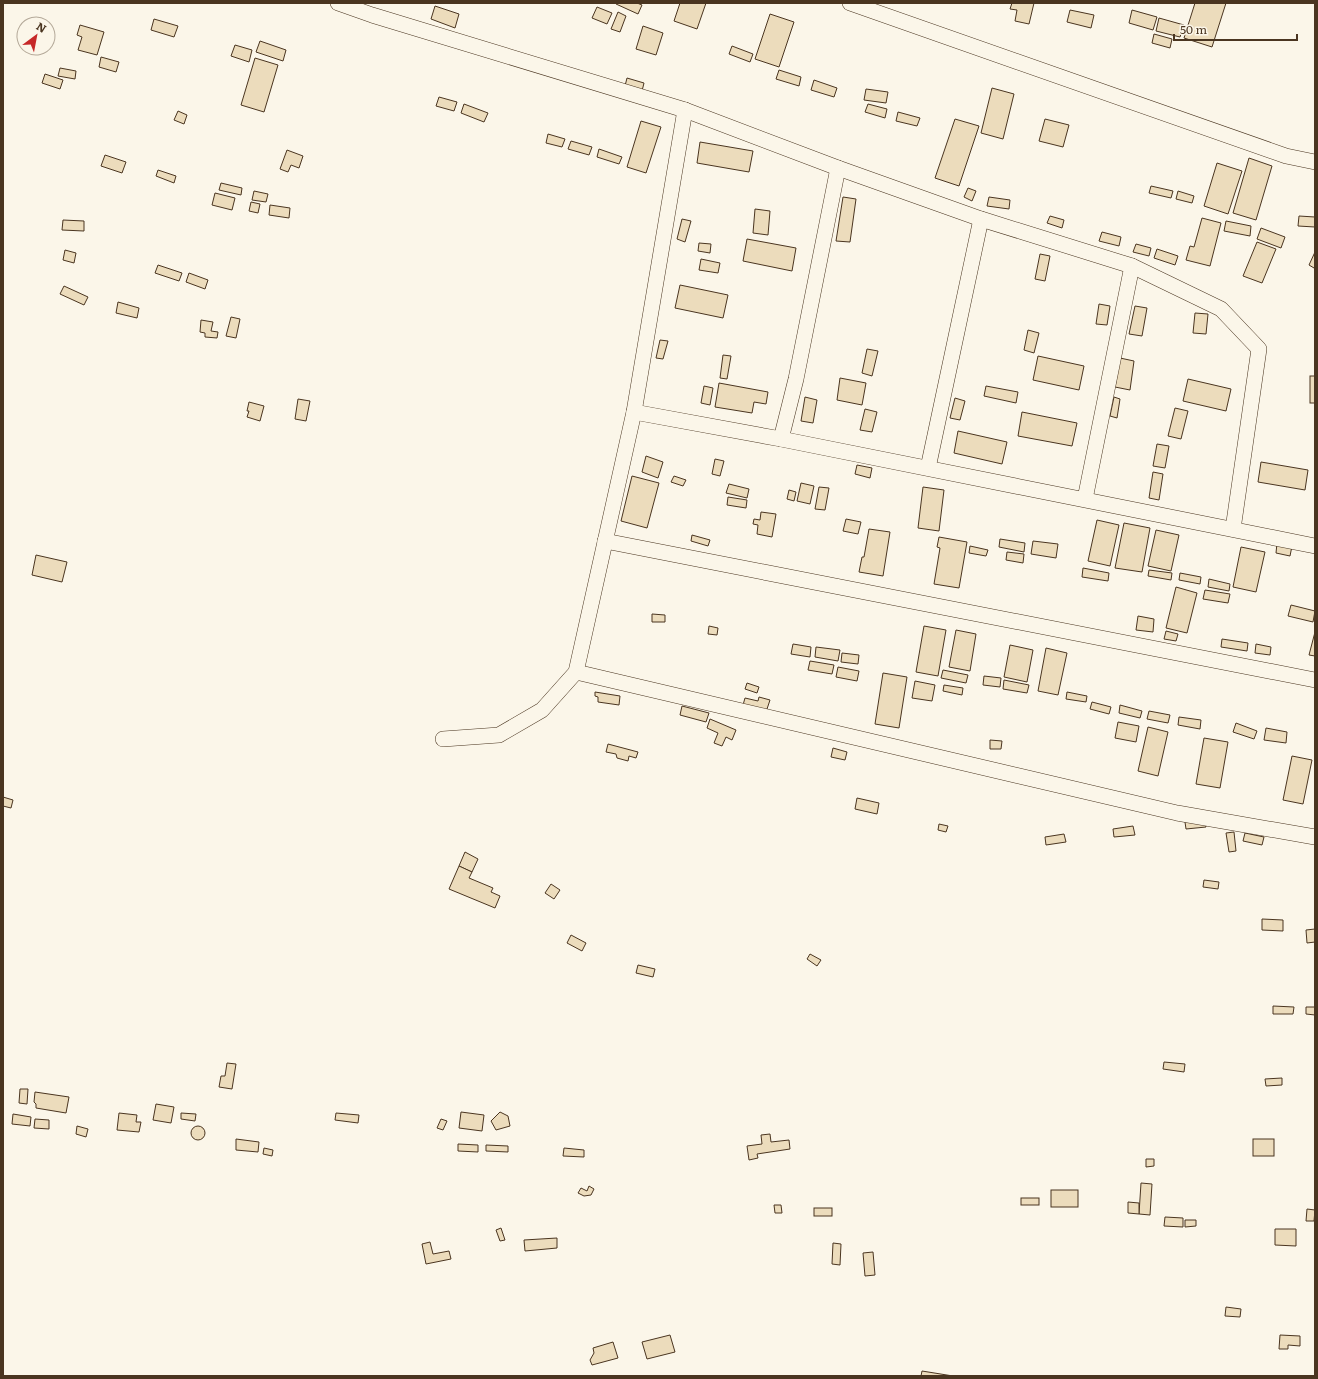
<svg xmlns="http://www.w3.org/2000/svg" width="1318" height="1379" font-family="Literata,serif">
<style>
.building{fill:#ecdcbc;stroke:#4a3520}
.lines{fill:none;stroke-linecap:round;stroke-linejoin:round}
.minor-casing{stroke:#4a3520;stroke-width:16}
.minor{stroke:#fbf6e9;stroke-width:15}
</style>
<rect width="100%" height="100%" fill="#fbf6e9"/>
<g class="building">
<polygon points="617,3 637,3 642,5 638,14 616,4"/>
<polygon points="680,3 706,3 697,29 674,21"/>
<polygon points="1012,3 1034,3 1029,24 1015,21 1017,10 1010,9"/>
<polygon points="1195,3 1226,3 1212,47 1184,38"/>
<polygon points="435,6 459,14 455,28 431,19"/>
<polygon points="597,7 612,13 607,24 592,18"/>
<polygon points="1070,10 1094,15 1091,28 1067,22"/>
<polygon points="1132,10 1157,17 1153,30 1129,23"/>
<polygon points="618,12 626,16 620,32 611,29"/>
<polygon points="770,14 794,22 779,67 755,59"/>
<polygon points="1159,18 1184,25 1180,37 1156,31"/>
<polygon points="154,19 178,26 174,37 151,30"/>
<polygon points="80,25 104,32 97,55 78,50 82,37 77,35"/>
<polygon points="643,26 663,33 656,55 636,49"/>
<polygon points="1154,34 1172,39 1170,48 1152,43"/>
<polygon points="260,41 286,50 283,61 256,52"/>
<polygon points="235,45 252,50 249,62 231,56"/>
<polygon points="732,46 753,54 750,62 729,54"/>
<polygon points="101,57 119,62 116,72 99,67"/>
<polygon points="255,58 278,65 264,112 241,105"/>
<polygon points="60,68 76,71 75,79 58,76"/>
<polygon points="779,70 801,77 799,86 776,79"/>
<polygon points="45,74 63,80 60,89 42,83"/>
<polygon points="627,78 644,83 642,91 625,86"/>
<polygon points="814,80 837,88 834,97 811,90"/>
<polygon points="992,88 1014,94 1003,139 981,133"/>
<polygon points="866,89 888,92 886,103 864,100"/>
<polygon points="439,97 457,102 454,111 436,106"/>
<polygon points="464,104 488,113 484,122 461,113"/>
<polygon points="868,104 887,109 885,118 865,112"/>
<polygon points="178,111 187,115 184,124 174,120"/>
<polygon points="898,112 920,118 917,126 896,121"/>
<polygon points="955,119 979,126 959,186 935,178"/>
<polygon points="1045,119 1069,125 1063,147 1039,141"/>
<polygon points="641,121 661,127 646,173 627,167"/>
<polygon points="548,134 565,139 562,147 546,143"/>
<polygon points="571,141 592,147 589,155 568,149"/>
<polygon points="700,142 753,151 749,172 697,163"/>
<polygon points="599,149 622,157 619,164 597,157"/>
<polygon points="287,150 303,156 299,168 291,165 288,172 280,169"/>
<polygon points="105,155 126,162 122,173 101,166"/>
<polygon points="1249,158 1272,166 1256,220 1233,213"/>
<polygon points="1217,163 1242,171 1228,214 1204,206"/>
<polygon points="158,170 176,176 174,183 156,176"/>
<polygon points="221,183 242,188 241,195 219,190"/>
<polygon points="1151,186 1173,191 1171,198 1149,193"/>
<polygon points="968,188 976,191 972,201 964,197"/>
<polygon points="254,191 268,194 266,202 252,200"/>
<polygon points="1178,191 1194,196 1192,203 1176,199"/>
<polygon points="215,193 235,198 232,210 212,205"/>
<polygon points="843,197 856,199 850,242 836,241"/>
<polygon points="989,197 1010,200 1009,209 987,206"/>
<polygon points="251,202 260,204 258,213 249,211"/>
<polygon points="270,205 290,208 289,218 269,215"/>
<polygon points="755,209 770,211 768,235 753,233"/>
<polygon points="1050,216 1064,220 1062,228 1047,223"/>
<polygon points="1299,216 1315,217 1315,227 1298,226"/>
<polygon points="1202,218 1221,223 1210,266 1186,260 1190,246 1194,247"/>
<polygon points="682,219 691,221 685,242 677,239"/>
<polygon points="63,220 84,221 84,231 62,230"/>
<polygon points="1226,221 1251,226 1250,236 1224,231"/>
<polygon points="1261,228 1285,237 1281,248 1257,239"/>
<polygon points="1102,232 1121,237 1119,246 1099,241"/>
<polygon points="747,239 796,248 792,271 743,261"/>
<polygon points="1257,242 1276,249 1262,283 1243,276"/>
<polygon points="699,243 711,244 710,253 698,251"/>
<polygon points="1136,244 1151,248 1149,256 1133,252"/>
<polygon points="1157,249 1178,256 1175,265 1154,258"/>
<polygon points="65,250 76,253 74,263 63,260"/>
<polygon points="1315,252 1315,266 1314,268 1309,265"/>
<polygon points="1040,254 1050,256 1045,281 1035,279"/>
<polygon points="701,259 720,263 718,273 699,270"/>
<polygon points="158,265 182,273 179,281 155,273"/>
<polygon points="189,273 208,280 205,289 186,282"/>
<polygon points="680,285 728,295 723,318 675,308"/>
<polygon points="64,286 88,297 84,305 60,294"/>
<polygon points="118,302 139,308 137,318 116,313"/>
<polygon points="1099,304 1110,306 1107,325 1096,324"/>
<polygon points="1135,306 1147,308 1142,336 1129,334"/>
<polygon points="1195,313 1208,314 1206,334 1193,333"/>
<polygon points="231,317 240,319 236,338 226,336"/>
<polygon points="201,320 213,322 211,331 218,332 217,338 205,337 205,333 200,332"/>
<polygon points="1028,330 1039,333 1034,353 1024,350"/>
<polygon points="660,340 668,341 663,359 656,358"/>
<polygon points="867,349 878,351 872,376 862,373"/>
<polygon points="723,355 731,356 727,379 720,378"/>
<polygon points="1038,356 1084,366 1079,390 1033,380"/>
<polygon points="1120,358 1134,361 1130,390 1115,387"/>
<rect x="1310" y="376" width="5" height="27"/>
<polygon points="840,378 866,383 862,405 837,400"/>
<polygon points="1188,379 1231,389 1226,411 1183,401"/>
<polygon points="719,383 768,392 766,404 754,402 752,413 715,407"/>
<polygon points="704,386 713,388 710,405 701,403"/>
<polygon points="986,386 1018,392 1016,403 984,396"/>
<polygon points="805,397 817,400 813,423 801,421"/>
<polygon points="1114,397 1120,399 1117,418 1110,416"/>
<polygon points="955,398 965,401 960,420 950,418"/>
<polygon points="298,399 310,401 306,421 295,419"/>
<polygon points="249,402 264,406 260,421 247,417 249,411 247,411"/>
<polygon points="1175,408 1188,411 1181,439 1168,436"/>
<polygon points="865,409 877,412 872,432 860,430"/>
<polygon points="1022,412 1077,423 1072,446 1018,436"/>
<polygon points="958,431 1007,442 1002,464 954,453"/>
<polygon points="1157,444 1169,446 1165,468 1153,466"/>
<polygon points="646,456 663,462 658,478 642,472"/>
<polygon points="715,459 724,461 720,476 712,474"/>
<polygon points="1261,462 1308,470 1305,490 1258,482"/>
<polygon points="857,465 872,468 870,478 855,474"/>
<polygon points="1153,472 1163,474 1159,500 1149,498"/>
<polygon points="632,476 659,483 647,528 621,521"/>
<polygon points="674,476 686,480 683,486 671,482"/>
<polygon points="801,483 814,486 810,504 797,501"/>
<polygon points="729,484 749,489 747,498 726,493"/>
<polygon points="819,487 829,488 825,510 815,509"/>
<polygon points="923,487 944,490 939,531 918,528"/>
<polygon points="789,490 796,492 794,501 787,499"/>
<polygon points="728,497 747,500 746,508 727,505"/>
<polygon points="761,512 776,514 772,537 757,534 758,525 753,524 754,519 760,520"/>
<polygon points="846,519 861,522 858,534 843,531"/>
<polygon points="1097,520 1119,525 1110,566 1088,561"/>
<polygon points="1124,523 1150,528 1142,572 1115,568"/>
<polygon points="869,529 890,532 883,576 859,572 862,557 864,557"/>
<polygon points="1156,530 1179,535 1171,571 1148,566"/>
<polygon points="692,535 710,540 708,546 691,541"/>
<polygon points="939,537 967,542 959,588 934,584 940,548 937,547"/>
<polygon points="1000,539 1025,543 1024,552 999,547"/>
<polygon points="1033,541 1058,544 1056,558 1031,554"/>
<polygon points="1277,543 1292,546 1290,556 1276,553"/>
<polygon points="970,546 988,550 986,556 969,553"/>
<polygon points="1241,547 1265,552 1256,592 1233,587"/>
<polygon points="1007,552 1024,554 1023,563 1006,560"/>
<polygon points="36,555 67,562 62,582 32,575"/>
<polygon points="1083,568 1109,573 1108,581 1082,577"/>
<polygon points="1149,570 1172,573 1171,580 1148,576"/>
<polygon points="1180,573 1201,577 1200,584 1179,580"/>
<polygon points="1209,579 1230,584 1229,591 1208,587"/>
<polygon points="1176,587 1197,593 1187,633 1166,628"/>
<polygon points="1205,590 1230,594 1228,603 1203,599"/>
<polygon points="1291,605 1315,611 1313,622 1288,616"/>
<polygon points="652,614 665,615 665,622 652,622"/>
<polygon points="1138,616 1154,619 1153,632 1136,630"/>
<polygon points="709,626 718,628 717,635 708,634"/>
<polygon points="924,626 946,630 938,676 916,672"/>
<polygon points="956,630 976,634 970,671 949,667"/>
<polygon points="1166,631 1178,634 1176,641 1164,639"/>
<polygon points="1315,632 1315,656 1309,655"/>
<polygon points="1222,639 1248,643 1247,651 1221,647"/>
<polygon points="793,644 811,647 810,657 791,654"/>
<polygon points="1256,644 1271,647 1270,655 1255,653"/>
<polygon points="1010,645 1033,650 1027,682 1004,677"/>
<polygon points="816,647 840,650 838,661 815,657"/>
<polygon points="1046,648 1067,653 1058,695 1038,691"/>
<polygon points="842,653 859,655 858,664 841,662"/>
<polygon points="810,661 834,665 832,674 808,670"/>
<polygon points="838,667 859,671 857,681 836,677"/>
<polygon points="943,670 968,675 966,683 941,678"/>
<polygon points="883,673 907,677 899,728 875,724"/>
<polygon points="984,676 1001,678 1000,687 983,685"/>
<polygon points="1004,680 1029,685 1027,693 1003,689"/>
<polygon points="915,681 935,685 932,701 912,698"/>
<polygon points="747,683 759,687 757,693 745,689"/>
<polygon points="944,685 963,688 962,695 943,691"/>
<polygon points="595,692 620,696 619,705 598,702 598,697 595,696"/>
<polygon points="1067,692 1087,696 1086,702 1066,699"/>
<polygon points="759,697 770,700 766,712 743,705 745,698 758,701"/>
<polygon points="1092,702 1111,707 1109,714 1090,709"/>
<polygon points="1120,705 1142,711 1140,718 1119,713"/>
<polygon points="682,706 709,713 706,722 680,715"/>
<polygon points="1149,711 1170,715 1168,723 1147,719"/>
<polygon points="1179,717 1201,720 1200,729 1178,725"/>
<polygon points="710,719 736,730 732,740 726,737 722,746 714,743 718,733 707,728"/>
<polygon points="1118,722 1139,726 1136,742 1115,738"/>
<polygon points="1236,723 1257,731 1254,739 1233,732"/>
<polygon points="1148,727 1168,732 1158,776 1138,771"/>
<polygon points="1266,728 1287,732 1286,743 1264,740"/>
<polygon points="1204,738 1228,742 1220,788 1196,784"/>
<polygon points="990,740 1002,741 1001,749 990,749"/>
<polygon points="608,744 638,752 636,758 629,756 628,761 617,758 616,754 606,752"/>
<polygon points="833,748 847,752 845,760 831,757"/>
<polygon points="1292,756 1312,760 1303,804 1283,800"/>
<polygon points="3,797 13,800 11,808 3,806"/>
<polygon points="857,798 879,803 877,814 855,809"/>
<polygon points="1205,820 1206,827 1186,829 1185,822"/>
<polygon points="939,824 948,826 946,832 938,830"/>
<polygon points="1133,826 1135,835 1114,837 1113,829"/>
<polygon points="1234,832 1236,851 1229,852 1226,833"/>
<polygon points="1245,833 1264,837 1262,845 1243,841"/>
<polygon points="1064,834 1066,842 1046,845 1045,837"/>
<polygon points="465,852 478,859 472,872 459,866"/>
<polygon points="459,866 472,872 469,878 493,888 491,892 500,896 495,908 449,889"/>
<polygon points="1204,880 1219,882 1218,889 1203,887"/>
<polygon points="551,884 560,890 554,899 545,893"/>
<polygon points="1262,919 1283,920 1283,931 1262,930"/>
<polygon points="1315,929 1315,942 1307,943 1306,930"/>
<polygon points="571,935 586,943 582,951 567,943"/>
<polygon points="810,954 821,960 817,966 807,959"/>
<polygon points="638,965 655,969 653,977 636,973"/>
<polygon points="1273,1006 1294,1007 1293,1014 1273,1014"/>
<polygon points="1306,1007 1315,1007 1315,1015 1306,1014"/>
<polygon points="1164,1062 1185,1064 1184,1072 1163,1069"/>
<polygon points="227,1063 236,1064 232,1089 219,1087 221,1076 225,1076"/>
<polygon points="1282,1078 1282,1085 1266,1086 1265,1079"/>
<polygon points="20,1089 28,1089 27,1104 19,1103"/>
<polygon points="35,1092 69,1097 66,1113 36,1108 36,1104 34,1102"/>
<polygon points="156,1104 174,1107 171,1123 153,1120"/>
<polygon points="461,1112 484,1115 482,1131 459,1128"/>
<polygon points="500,1112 508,1116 510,1126 496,1130 491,1121"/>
<polygon points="119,1113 137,1115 136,1122 141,1122 139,1132 117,1130"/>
<polygon points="181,1113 196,1114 195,1121 181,1119"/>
<polygon points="336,1113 359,1115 358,1123 335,1120"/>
<polygon points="13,1114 31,1117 30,1126 12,1124"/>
<polygon points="35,1119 49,1120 49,1129 34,1128"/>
<polygon points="441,1119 447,1121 443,1130 437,1128"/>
<polygon points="77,1126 88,1129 86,1137 76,1134"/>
<circle cx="198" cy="1133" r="7"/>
<polygon points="770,1134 771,1142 789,1140 790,1149 757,1154 758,1158 749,1160 747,1146 762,1144 761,1135"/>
<polygon points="236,1139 259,1142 258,1152 236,1150"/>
<rect x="1253" y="1139" width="21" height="17"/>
<polygon points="458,1144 478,1145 478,1152 458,1151"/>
<polygon points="486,1145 508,1146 508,1152 486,1151"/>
<polygon points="264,1148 273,1150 272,1156 263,1154"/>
<polygon points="564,1148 584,1150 584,1157 563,1156"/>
<polygon points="1146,1159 1154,1159 1154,1166 1146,1167"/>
<polygon points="1141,1183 1152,1184 1150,1215 1139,1214"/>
<polygon points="589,1186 594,1189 591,1195 584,1196 578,1193 581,1188 587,1191"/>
<rect x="1051" y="1190" width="27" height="17"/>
<rect x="1021" y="1198" width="18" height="7"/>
<polygon points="1128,1202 1139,1203 1139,1214 1128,1213"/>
<polygon points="774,1205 781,1205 782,1213 775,1213"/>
<rect x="814" y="1208" width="18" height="8"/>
<polygon points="1307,1209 1315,1210 1314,1221 1306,1221"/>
<polygon points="1165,1217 1183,1218 1183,1227 1164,1226"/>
<polygon points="1185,1220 1196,1220 1196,1226 1185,1227"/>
<polygon points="501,1228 505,1240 500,1241 496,1230"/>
<polygon points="1275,1229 1296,1229 1296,1246 1275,1245"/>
<polygon points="557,1238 557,1248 525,1251 524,1240"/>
<polygon points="430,1242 433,1254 449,1251 451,1259 426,1264 422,1244"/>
<polygon points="833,1243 841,1244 840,1265 832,1264"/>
<polygon points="873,1252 875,1275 865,1276 863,1253"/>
<polygon points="1226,1307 1241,1309 1240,1317 1225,1316"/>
<polygon points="670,1335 675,1352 647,1359 642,1342"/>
<polygon points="1280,1335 1300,1336 1300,1346 1288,1345 1288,1349 1279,1349"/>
<polygon points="613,1342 618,1358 592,1365 590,1360 594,1353 593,1348"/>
<polygon points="922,1371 953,1376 921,1376"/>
</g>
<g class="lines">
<g class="minor-casing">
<g id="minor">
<polyline points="338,3 372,15 685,110 838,168 981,219 1132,266 1221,309 1259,349 1233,529"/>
<polyline points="850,3 1286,156 1315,162"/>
<polyline points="634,412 781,439 1315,546"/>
<polyline points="781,439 796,379 838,168"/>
<polyline points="928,468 981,219"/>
<polyline points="1085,499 1132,266"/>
<polyline points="605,541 1315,680"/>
<polyline points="576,672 1177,813 1315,837"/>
<polyline points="443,739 499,735 542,710 576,672 634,412 685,110"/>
</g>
</g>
<use href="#minor" class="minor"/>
</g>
<rect width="1318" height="1379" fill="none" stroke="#4a3520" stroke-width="8"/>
<g transform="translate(36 36) rotate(32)"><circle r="19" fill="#fbf6e9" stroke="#b4a999"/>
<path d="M0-3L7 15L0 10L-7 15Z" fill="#c62828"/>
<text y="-6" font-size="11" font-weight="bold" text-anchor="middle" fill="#4a3520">N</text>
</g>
<path d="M1174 34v6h123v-6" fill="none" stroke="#4a3520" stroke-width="2"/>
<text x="1180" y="34" font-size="12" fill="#4a3520" stroke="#fbf6e9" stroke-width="3" paint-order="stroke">50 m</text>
</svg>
